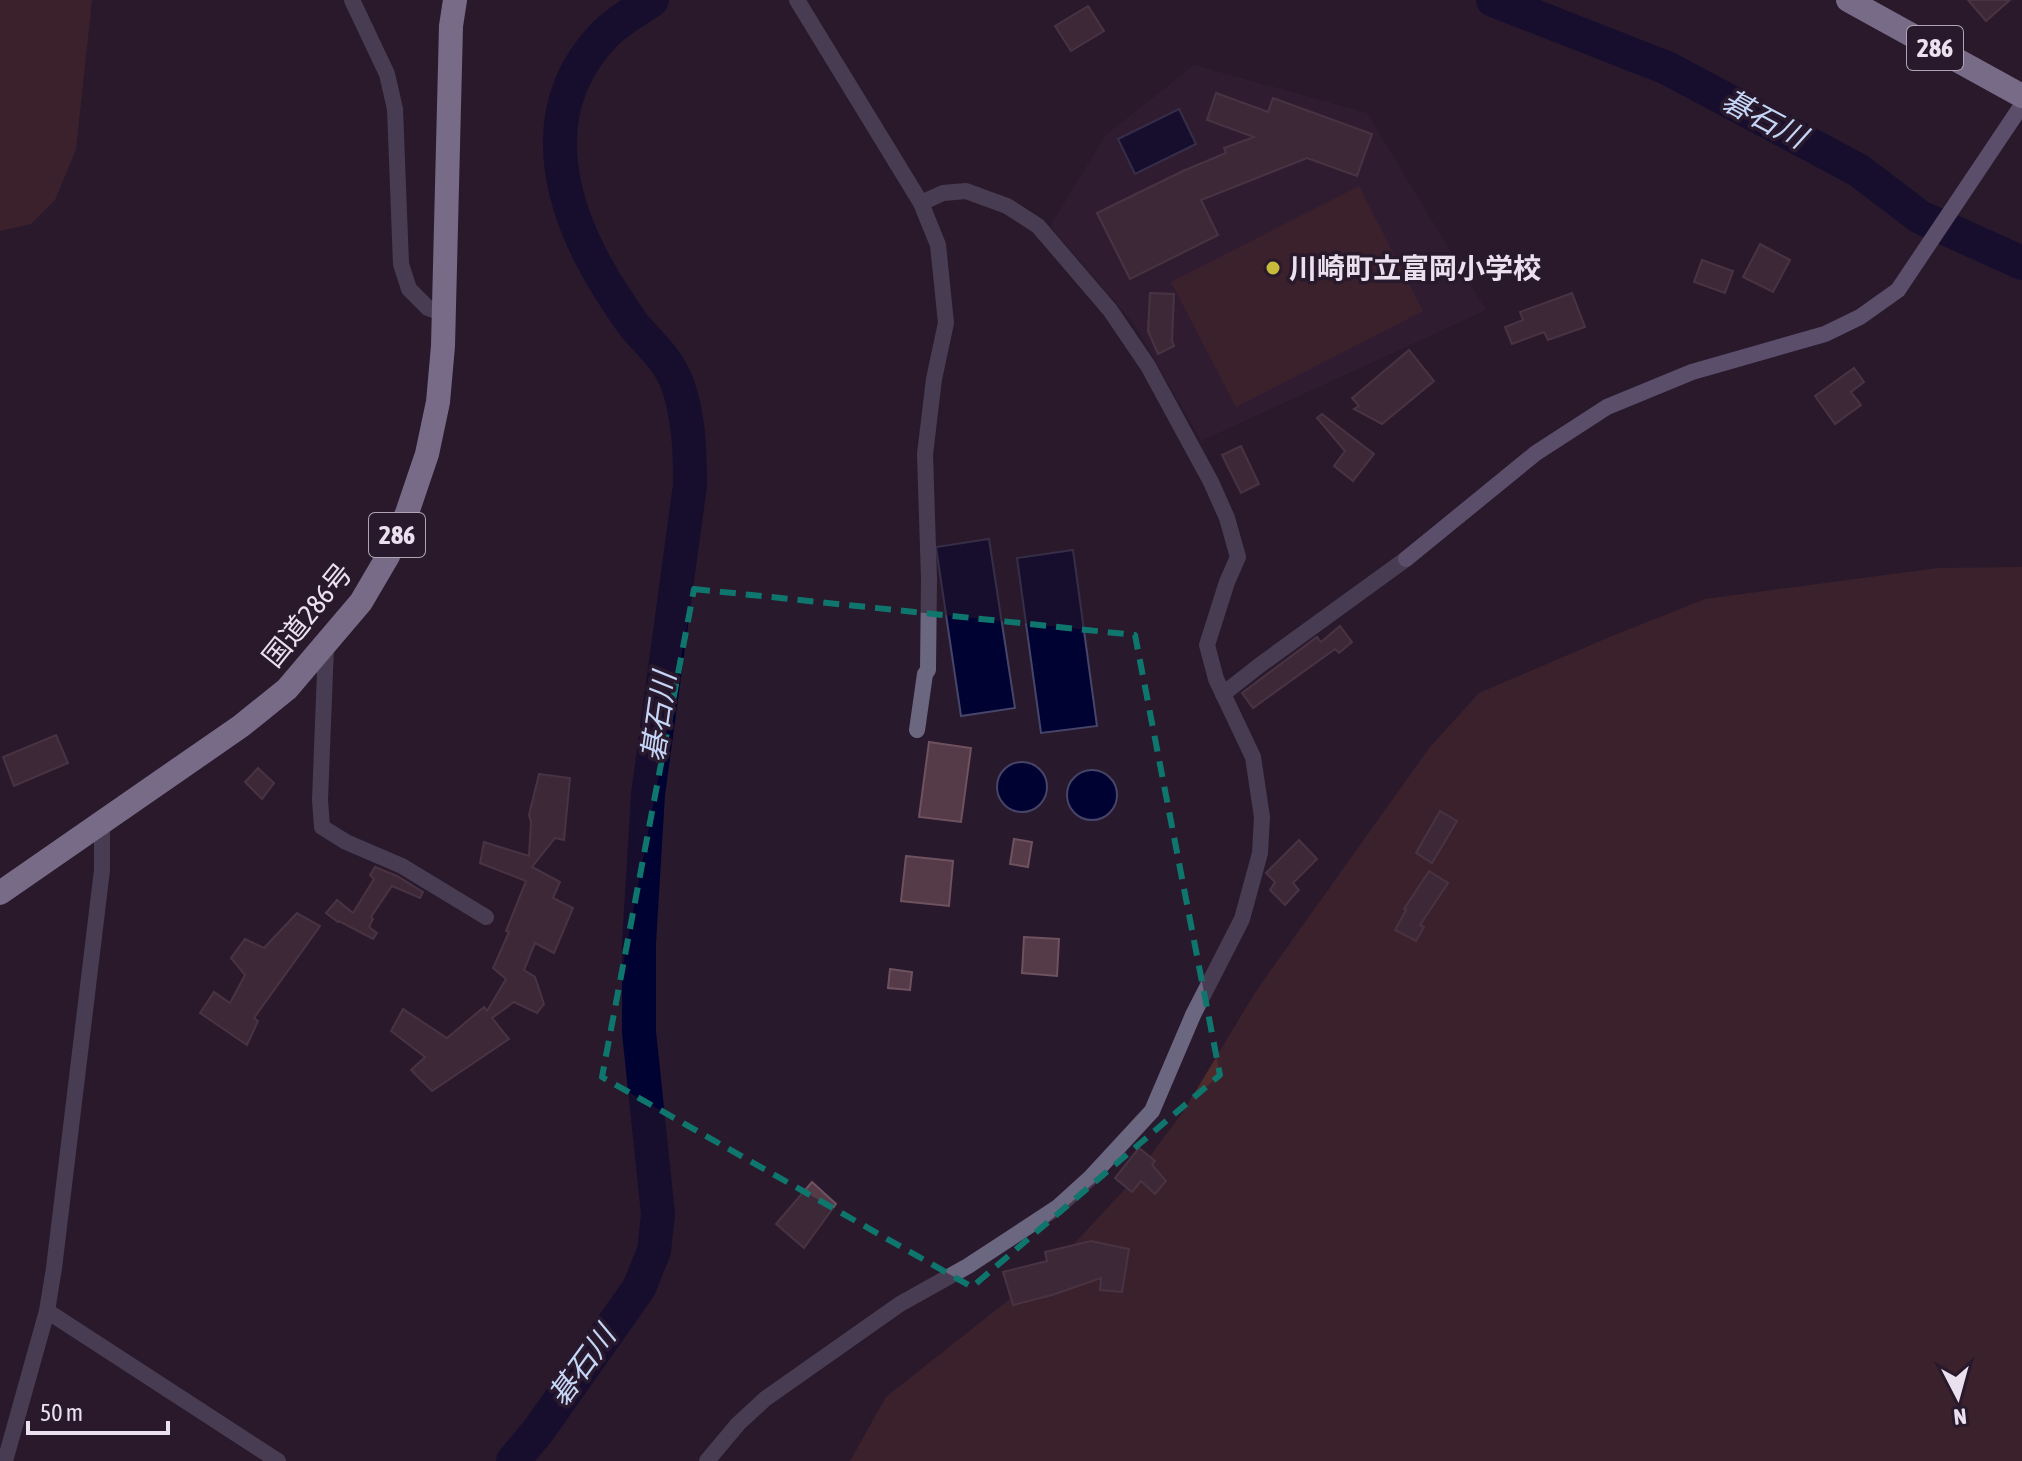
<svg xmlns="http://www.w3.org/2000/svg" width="2022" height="1461" font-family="'Asap Condensed','Noto Sans JP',sans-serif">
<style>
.built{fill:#352139}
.green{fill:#502b2c}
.water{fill:#000231;stroke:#464569;stroke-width:2}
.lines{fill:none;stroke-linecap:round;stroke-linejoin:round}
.river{stroke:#000231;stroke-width:34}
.building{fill:#553b47;stroke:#6e525f;stroke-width:2}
.street{stroke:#6c6781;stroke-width:16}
.secondary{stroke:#978fb9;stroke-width:16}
.highway{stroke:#d6cff7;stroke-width:24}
.marked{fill:none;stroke:#0f766e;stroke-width:6;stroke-dasharray:16 10;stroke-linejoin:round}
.poi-dot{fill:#c7bb3b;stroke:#29192c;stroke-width:3}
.labels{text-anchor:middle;stroke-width:7;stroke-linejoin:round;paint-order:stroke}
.shield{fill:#29192c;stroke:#b1a4b3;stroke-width:2}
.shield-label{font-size:26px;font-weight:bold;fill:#ebe0ed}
.poi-label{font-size:28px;font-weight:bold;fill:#ebe0ed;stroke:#29192c;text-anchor:start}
.street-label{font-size:28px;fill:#ebe0ed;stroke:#29192c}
.water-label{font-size:30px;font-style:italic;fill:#c5d5f6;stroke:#29192c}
</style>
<rect width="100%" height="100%" fill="#29192c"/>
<polygon class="built" points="1194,65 1367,113 1486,310 1201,441 1135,325 1050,226 1106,135"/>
<g class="green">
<polygon points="0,0 92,0 76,149 55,200 31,224 0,231"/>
<polygon points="1359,186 1423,311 1236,407 1171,282"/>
<polygon points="2022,567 2022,1461 850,1461 886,1397 1059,1260 1126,1188 1183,1112 1256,991 1430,747 1479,693 1612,636 1705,599 1938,568"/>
</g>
<g class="water">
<polygon points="1179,109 1196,144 1135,174 1118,139"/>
<polygon points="989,539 1015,708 961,716 936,547"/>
<polygon points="1073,550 1097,726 1041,733 1017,558"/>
<circle cx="1022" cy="787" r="25"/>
<circle cx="1092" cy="795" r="25"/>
</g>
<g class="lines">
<g class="river">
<polyline points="1493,0 1667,68 1858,170 1920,217 2022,263"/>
<path d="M513,1461L538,1431L639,1288L654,1251L658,1214L639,1032V943L648,794L690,485C690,450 689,416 677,383C669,361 652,346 637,329C629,320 623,309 616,299C563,219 528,116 603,36C616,22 636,11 652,0"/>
</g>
</g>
<g class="building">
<polygon points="1968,0 2010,0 1986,21"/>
<polygon points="1088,6 1104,31 1071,51 1055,26"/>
<polygon points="1216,93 1268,112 1273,98 1372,134 1357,176 1307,158 1201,200 1218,235 1130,279 1097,213 1183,171 1226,153 1224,148 1254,137 1207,120"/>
<polygon points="1760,244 1790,260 1773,292 1743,277"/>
<polygon points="1702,260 1733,271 1725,293 1694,282"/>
<polygon points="1150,293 1174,294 1172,341 1174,346 1158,354 1148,331"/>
<polygon points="1572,293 1585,327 1548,340 1544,332 1512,344 1505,327 1523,320 1520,312"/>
<polygon points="1409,350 1434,381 1382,424 1354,409 1359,406 1352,398"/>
<polygon points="1854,368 1864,382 1851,392 1861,405 1835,424 1815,396"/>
<polygon points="1322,414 1374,454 1353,481 1334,466 1345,451 1317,418"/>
<polygon points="1241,446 1259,484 1241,493 1222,455"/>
<polygon points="1340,626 1352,642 1339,653 1335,649 1253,708 1242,693 1317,637 1321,642"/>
<polygon points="56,735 68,763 14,786 3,757"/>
<polygon points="929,742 971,748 961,822 919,817"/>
<polygon points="258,768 274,783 262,799 245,782"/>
<polygon points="539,774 570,778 564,840 555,838 532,867 560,882 553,898 573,908 554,953 535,943 524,970 535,977 544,1004 537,1013 514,1002 492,1018 509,1039 432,1091 411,1070 425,1057 391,1031 403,1009 447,1038 484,1007 487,1011 506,979 493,968 509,932 506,931 526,881 480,863 484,842 529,856 531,822 529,815"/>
<polygon points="1440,811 1457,821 1432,863 1416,853"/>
<polygon points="1014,839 1032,842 1028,867 1010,864"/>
<polygon points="1299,840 1317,859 1293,883 1299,890 1285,905 1270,890 1275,882 1266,873"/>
<polygon points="906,856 953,861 949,906 901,901"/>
<polygon points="375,867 397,876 423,892 420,898 392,886 371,917 373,919 369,927 377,933 373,939 339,921 338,922 326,913 337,900 353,913 374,879 370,875"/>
<polygon points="1429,871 1448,883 1420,925 1424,927 1416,941 1395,930 1406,910 1404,909"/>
<polygon points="297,913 320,926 254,1018 258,1021 247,1045 200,1013 214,992 230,1003 245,975 231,958 245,939 264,948"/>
<polygon points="1024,937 1059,939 1057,976 1022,973"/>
<polygon points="890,969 912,972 910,990 888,988"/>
<polygon points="1139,1148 1155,1161 1152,1165 1166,1181 1155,1194 1141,1181 1132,1192 1115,1178"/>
<polygon points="812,1182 836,1204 804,1248 776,1224"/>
<polygon points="1091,1241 1129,1249 1122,1292 1100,1290 1101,1278 1052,1295 1013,1305 1003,1272 1047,1261 1045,1252"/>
</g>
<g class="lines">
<g class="street">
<polyline points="352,0 387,74 395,109 401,264 409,289 428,308 444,314"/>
<polyline points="797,0 921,203 938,245 946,323 934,379 925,454 929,579 928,670 925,674 917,730"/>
<polyline points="326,646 320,800 322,827 346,842 402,866 486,917"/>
<polyline points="1223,694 1260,665 1406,559"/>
<polyline points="47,1311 278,1461"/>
<polyline points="5,1461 47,1311 54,1268 102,870 102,821"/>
<polyline points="707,1461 738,1424 765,1399 900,1304 968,1266 1058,1207 1090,1178 1152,1111 1193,1015 1242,919 1260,853 1262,817 1253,757 1216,679 1207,645 1227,582 1238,557 1227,518 1211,482 1148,366 1110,310 1038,226 1007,206 966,191 943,193 921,203"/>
</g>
<polyline class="secondary" points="1406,559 1536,453 1607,407 1692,372 1825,334 1860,317 1898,290 2022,105"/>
<g class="highway">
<polyline points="1848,0 2022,96"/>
<polyline points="0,893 241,726 287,689 361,602 388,556 407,513 427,454 438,402 443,346 451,26 455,0"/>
</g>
</g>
<path d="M0 0H2022V1461H0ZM694,589L1135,635L1220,1075L972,1287L602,1077Z" fill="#29192c" fill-opacity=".55" fill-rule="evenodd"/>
<path class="marked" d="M694,589L1135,635L1220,1075L972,1287L602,1077Z"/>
<circle class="poi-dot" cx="1273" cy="268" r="8"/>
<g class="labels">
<g class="shield">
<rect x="1907" y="26" width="56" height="44" rx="6"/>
<rect x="369" y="513" width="56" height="44" rx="6"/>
</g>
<g class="shield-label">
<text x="1935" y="57">286</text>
<text x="397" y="544">286</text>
</g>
<g class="poi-label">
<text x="1289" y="278">川崎町立富岡小学校</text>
</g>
<g class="street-label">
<text transform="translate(307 615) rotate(-51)" y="10">国道286号</text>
</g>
<g class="water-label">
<text transform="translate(1764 119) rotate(28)" y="10">碁石川</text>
<text transform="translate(659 717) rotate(-82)" y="10">碁石川</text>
<text transform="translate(582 1366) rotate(-54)" y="10">碁石川</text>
</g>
</g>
<g transform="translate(1958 1397) rotate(174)" stroke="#29192c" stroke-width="6" paint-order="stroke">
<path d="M0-6L14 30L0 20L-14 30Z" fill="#ebe0ed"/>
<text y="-12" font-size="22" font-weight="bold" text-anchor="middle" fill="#ebe0ed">N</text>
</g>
<path d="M28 1421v12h140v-12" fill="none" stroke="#ebe0ed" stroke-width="4"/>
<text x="40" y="1421" font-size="24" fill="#ebe0ed" stroke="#29192c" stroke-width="6" paint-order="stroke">50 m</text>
</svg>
